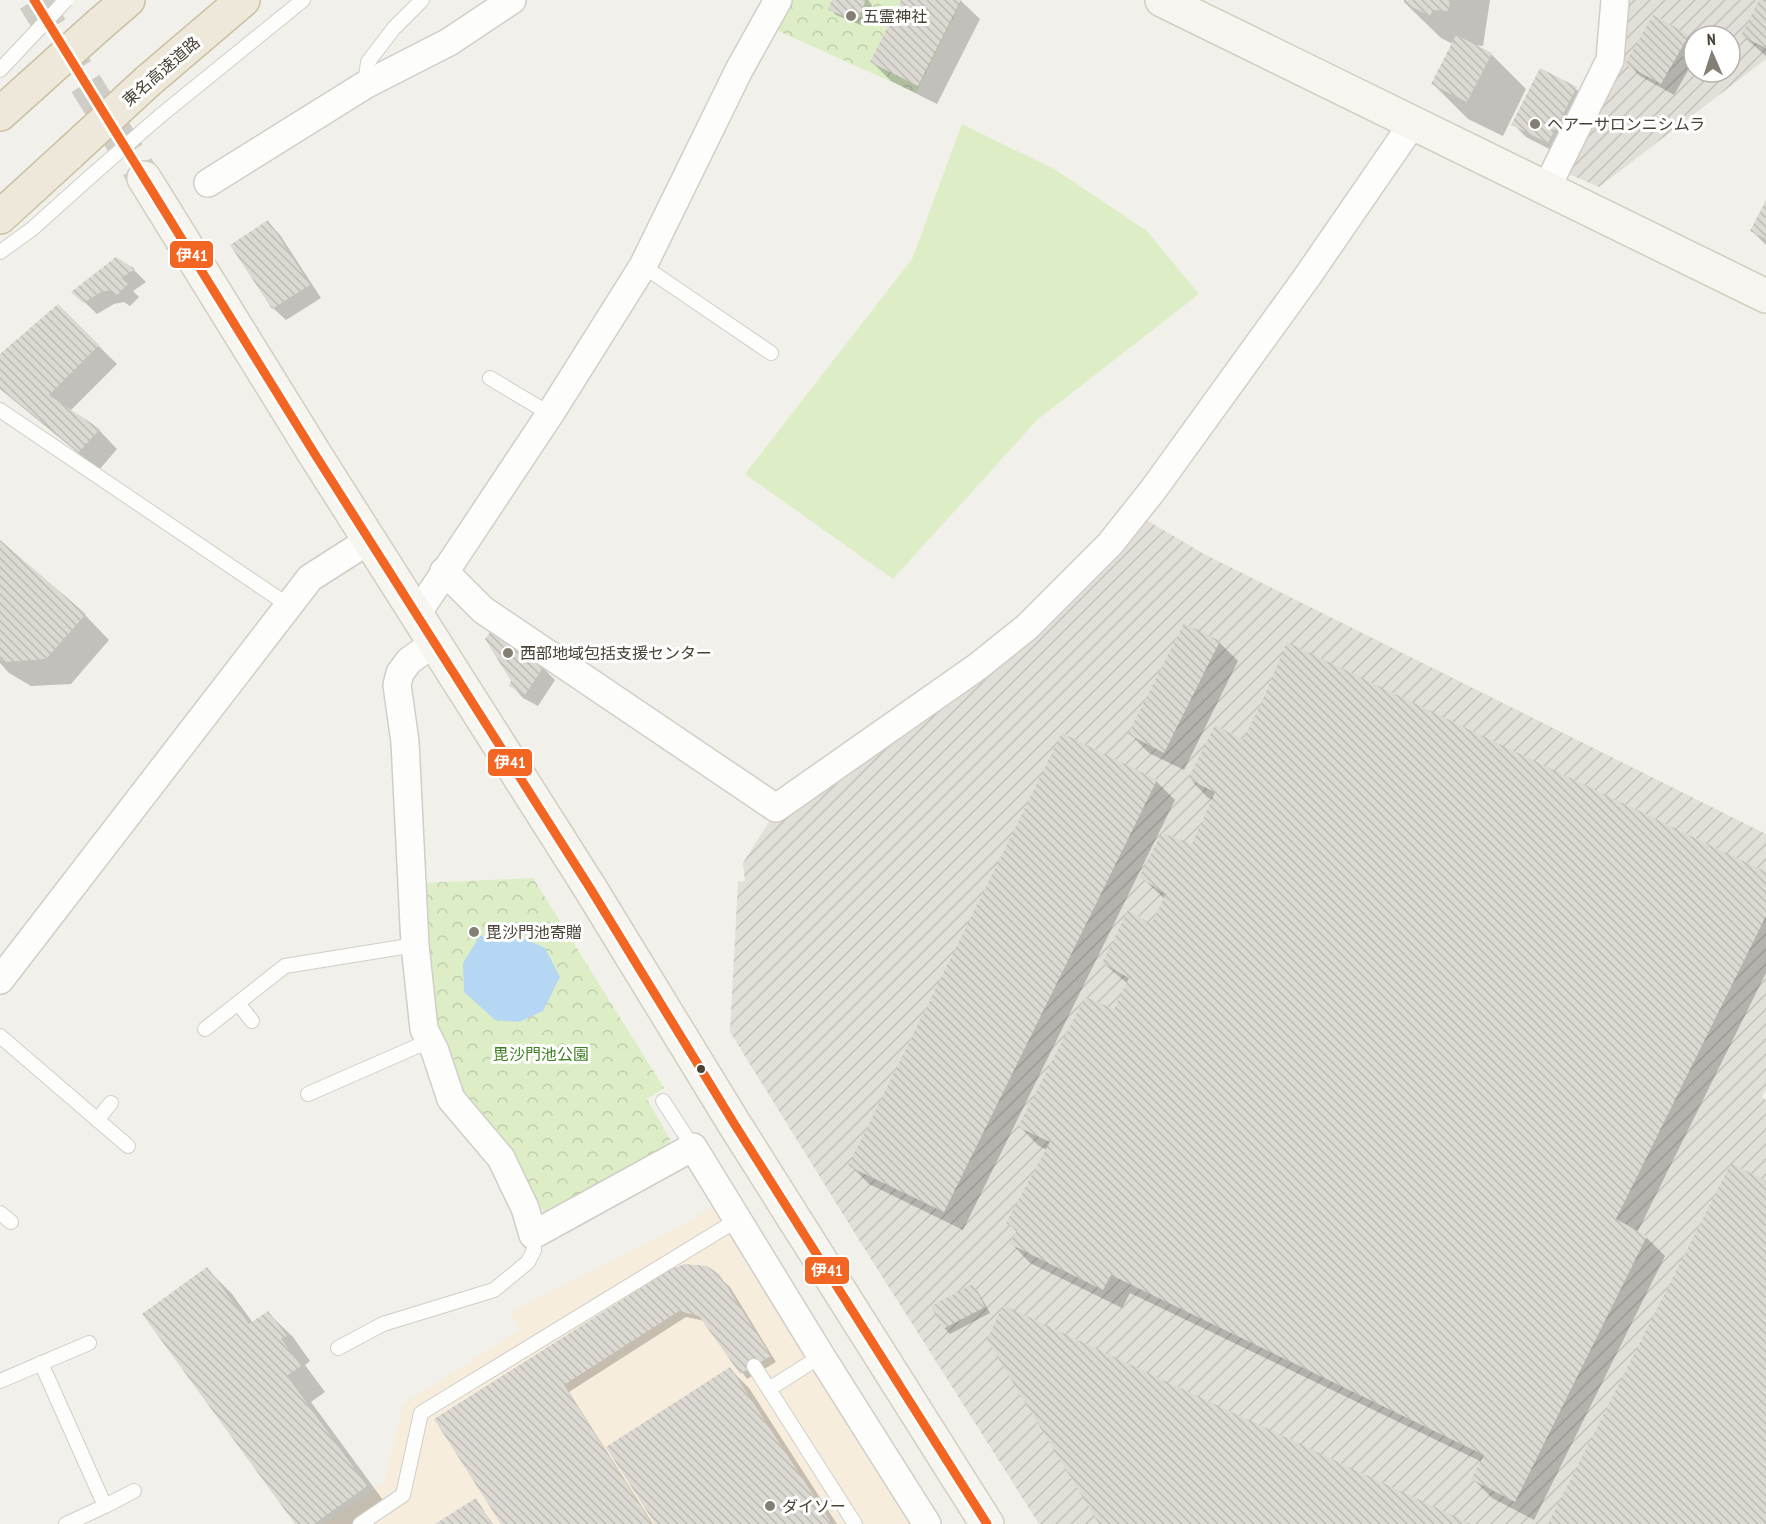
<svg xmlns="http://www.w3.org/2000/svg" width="1766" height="1524" font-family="'PT Sans Narrow','Noto Sans JP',sans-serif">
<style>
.commercial{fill:#f6eddc}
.industrial{fill:url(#industrial-furrows);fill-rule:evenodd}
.green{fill:#ddeec7}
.forest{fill:url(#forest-crowns)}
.water{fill:#b6d7f4}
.shadow{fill:#0003}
.building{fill:url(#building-back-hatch)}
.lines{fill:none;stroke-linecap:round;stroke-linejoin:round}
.secondary-tunnel{stroke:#d0cdc6;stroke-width:33;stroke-dasharray:33 16;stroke-linecap:butt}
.lane-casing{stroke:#d0cec7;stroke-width:16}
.street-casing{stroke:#d0cec7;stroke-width:30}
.secondary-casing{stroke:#d2cec0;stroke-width:36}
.highway-casing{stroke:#ccc0a3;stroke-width:36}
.lane{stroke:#fdfdfc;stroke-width:14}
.street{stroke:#fdfdfc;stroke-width:27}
.secondary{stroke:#f7f5ef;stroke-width:33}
.highway{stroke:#ede8d9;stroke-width:33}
.lane-bridge-casing{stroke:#d0cec7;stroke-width:16;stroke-linecap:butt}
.highway-bridge-casing{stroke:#ccc0a3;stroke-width:36;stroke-linecap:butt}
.lane-bridge{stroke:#fdfdfc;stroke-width:14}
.highway-bridge{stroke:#ede8d9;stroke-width:33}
.bus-1-casing{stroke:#fff;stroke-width:14}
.bus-1{stroke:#f26522;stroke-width:9}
.poi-dot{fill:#847f74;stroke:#fff;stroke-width:2}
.bus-dot{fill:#494235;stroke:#fff;stroke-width:2}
.labels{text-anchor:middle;stroke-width:6;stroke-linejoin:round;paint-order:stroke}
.poi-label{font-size:16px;fill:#494235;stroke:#fff;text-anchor:start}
.street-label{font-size:16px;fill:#494235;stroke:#fff}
.park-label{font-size:16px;fill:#3f8122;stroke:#fff}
.line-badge{stroke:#fff;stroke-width:2}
.badge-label{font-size:16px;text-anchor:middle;font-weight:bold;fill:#fff}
</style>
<defs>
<pattern id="industrial-furrows" width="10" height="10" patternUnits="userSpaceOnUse" patternTransform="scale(1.5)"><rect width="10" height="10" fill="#e2dfd8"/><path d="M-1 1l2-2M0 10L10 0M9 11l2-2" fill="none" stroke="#c3c1ba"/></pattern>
<pattern id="forest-crowns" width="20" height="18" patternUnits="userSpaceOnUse" patternTransform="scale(1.5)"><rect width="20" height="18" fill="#ddeec7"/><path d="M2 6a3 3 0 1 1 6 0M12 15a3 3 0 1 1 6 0" fill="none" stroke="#bfcdac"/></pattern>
<pattern id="building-back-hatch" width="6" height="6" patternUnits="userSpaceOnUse" patternTransform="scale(1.5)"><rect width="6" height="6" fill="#dcd9d2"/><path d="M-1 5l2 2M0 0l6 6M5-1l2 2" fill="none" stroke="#bebbb5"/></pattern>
</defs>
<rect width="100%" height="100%" fill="#f2f0ea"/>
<polygon class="commercial" points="712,1207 913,1524 324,1524 384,1483 403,1404 520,1330 510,1313 686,1223"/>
<g class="industrial">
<path d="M1627,0H1766V59L1599,187L1566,173ZM1694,36H1730V72H1694Z"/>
<polygon points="1143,518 1204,554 1766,834 1766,1089 1762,1097 1766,1100 1766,1524 1039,1524 859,1240 730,1032 738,882 745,881 743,863 771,819 778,822 783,814"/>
</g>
<polygon class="green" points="962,124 1056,170 1147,231 1199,294 1037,420 893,579 745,474 912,259"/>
<g class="forest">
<polygon points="792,0 962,0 916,93 776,30"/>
<polygon points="533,878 664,1088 647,1099 670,1139 666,1152 547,1213 535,1203 464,1095 432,1028 422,883"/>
</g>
<polygon class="water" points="514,934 545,948 560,977 543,1011 519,1022 495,1020 464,992 463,963 480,936"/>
<g class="shadow">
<polygon points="834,0 868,0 872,5 863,26 836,15 830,9"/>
<polygon points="903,0 960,0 980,19 937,104 891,81 872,62"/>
<polygon points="1406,0 1490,0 1483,46 1474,45 1491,54 1526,89 1503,136 1468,119 1433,84 1453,44 1441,38 1405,3"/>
<polygon points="1761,0 1766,0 1766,56 1743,36"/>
<polygon points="1688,36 1694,42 1694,60 1674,95 1640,76 1627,63"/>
<polygon points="1541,70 1576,89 1589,101 1561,155 1526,137 1513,124"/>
<polygon points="1766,204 1766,245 1752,231"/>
<polygon points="268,222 280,235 321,298 286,320 273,308"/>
<polygon points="116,259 134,270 146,282 133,291 139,297 130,306 124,302 114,304 97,314 74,292"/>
<polygon points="58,306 117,364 70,411 99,430 117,449 99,470 0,389 0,356"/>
<polygon points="0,542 85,615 109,640 71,684 31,686 9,673 0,663"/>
<polygon points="1219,642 1238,661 1184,770 1149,753 1130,734"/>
<polygon points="543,668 555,680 538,706 523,698 511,685 513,681"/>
<polygon points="1062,735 1156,781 1175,800 963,1230 869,1184 850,1165"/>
<polygon points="1243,742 1766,874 1766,973 1637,1233 1646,1237 1665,1256 1534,1520 1492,1498 1473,1479 1482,1462 1130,1293 1122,1308 1030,1263 1012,1244 1018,1233 1008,1223 1047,1150 1039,1146 1020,1127 1114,1011 1128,984 1103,963 1152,926 1165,899 1141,877 1192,845 1213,800 1208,798 1190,779"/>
<polygon points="207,1269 232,1294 253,1323 268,1313 293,1337 310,1361 305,1365 325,1392 311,1402 391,1511 373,1524 297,1524"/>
<polygon points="713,1272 730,1287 776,1362 747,1379 705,1321 686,1317 569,1392 653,1524 503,1524 437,1419"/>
<polygon points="972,1286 978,1292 990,1313 950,1334 944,1328 933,1307"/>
<polygon points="730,1369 749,1388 837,1524 657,1524"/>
<polygon points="476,1500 493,1524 437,1524"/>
</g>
<g class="building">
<polygon points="832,0 866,0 857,21 828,10"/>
<polygon points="901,0 961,0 918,86 870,62"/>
<polygon points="1404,0 1450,0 1448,11 1433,10 1430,16 1404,3"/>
<polygon points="1759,0 1766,0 1766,48 1741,36"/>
<polygon points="1653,15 1689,35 1661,84 1625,64"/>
<polygon points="1456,35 1492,53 1467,102 1431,84"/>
<polygon points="1540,68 1577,87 1548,143 1511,125"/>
<polygon points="1766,200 1766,239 1750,231"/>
<polygon points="268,220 310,285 272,309 230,245"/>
<polygon points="116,257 135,269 121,278 128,284 117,295 111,290 101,292 83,303 71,292"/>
<polygon points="58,304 99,345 49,395 100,429 79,452 0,388 0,354"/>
<polygon points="0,540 86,614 46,659 5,662 0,659"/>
<polygon points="1184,623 1220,641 1164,753 1128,734"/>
<polygon points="490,632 544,666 525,695 509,686 511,681 485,639"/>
<polygon points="1287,642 1766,872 1766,916 1616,1219 1647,1236 1515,1502 1471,1479 1484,1455 1111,1275 1103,1290 1010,1244 1017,1230 1006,1223 1050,1142 1018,1127 1085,997 1114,1009 1129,978 1102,963 1128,910 1151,924 1166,894 1139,877 1162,833 1192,844 1215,792 1188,779 1215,725 1243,740 1261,704"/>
<polygon points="1062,733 1157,780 944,1212 848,1166"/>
<polygon points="1731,1163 1766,1181 1766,1524 1548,1524"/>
<polygon points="685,1264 707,1266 719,1274 771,1356 740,1374 699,1316 679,1311 564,1385 652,1524 501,1524 434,1419 671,1269"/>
<polygon points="207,1267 249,1324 268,1311 287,1336 281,1339 301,1366 287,1376 367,1486 314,1524 295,1524 142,1314"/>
<polygon points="973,1284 985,1307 943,1329 931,1306"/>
<polygon points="1003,1305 1471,1524 1099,1524 987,1340"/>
<polygon points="730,1367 832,1524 655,1524 606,1447"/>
<polygon points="476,1498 492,1524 435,1524"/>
</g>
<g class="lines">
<polyline class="secondary-tunnel" points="34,0 144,178"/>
<g class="lane-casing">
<g id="lane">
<polyline points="0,70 16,53"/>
<polyline points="365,85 368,62 394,28 422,0"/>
<polyline points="160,116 303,0"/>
<polyline points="0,252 32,229 91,176"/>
<polyline points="643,266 771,353"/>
<polyline points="490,378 550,414"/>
<polyline points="0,410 288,605"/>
<polyline points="238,1003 252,1021"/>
<polyline points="205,1029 285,966 415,945"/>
<polyline points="0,1036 128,1146"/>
<polyline points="308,1094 429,1041"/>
<polyline points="663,1101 693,1147"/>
<polyline points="97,1120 111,1103"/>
<polyline points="0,1213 11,1222"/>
<polyline points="338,1348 383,1324 494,1290 528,1262 534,1250 533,1235"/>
<polyline points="41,1363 105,1506 66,1524"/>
<polyline points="754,1366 855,1524"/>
<polyline points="0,1381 89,1343"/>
<polyline points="769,1389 821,1356"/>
<polyline points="105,1506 134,1491"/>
<polyline points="360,1524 403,1495 421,1413 737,1220"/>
</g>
</g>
<g class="street-casing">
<g id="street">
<polyline points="208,183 365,85 449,42 512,0"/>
<polyline points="1546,189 1610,60 1615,0"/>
<polyline points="444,571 483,610 776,808 977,667 1027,627 1110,544 1153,490 1307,277 1413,123"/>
<polyline points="417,614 550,414 643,266 739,70 778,0"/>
<polyline points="435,642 409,661 400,673 397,685 405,742 415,945 424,1029 435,1051 451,1099 501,1158 525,1208 533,1235 693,1147 821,1356 927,1524"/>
<polyline points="0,980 310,578 371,539"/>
</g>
</g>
<g class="secondary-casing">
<g id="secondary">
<polyline points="1162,0 1766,296"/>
<polyline points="144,178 316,456 590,888 735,1125 987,1524"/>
</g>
</g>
<g class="highway-casing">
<g id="highway">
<polyline points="100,24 128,0"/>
<polyline points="148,81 243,0"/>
<polyline points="0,114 30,87"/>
<polyline points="0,217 70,153"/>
</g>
</g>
<use href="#lane" class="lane"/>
<use href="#street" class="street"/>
<use href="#secondary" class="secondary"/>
<use href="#highway" class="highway"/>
<g class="lane-bridge-casing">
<g id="lane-bridge">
<polyline points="16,53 66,0"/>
<polyline points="91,176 160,116"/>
</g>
</g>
<g class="highway-bridge-casing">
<g id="highway-bridge">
<polyline points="30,87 100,24"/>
<polyline points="70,153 148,81"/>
</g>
</g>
<use href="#lane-bridge" class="lane-bridge"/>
<use href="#highway-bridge" class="highway-bridge"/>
<g class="bus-1-casing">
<polyline id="bus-1" points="34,0 316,456 590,888 735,1125 987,1524"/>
</g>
<use href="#bus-1" class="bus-1"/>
</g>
<g class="poi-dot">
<circle cx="851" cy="16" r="6"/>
<circle cx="1535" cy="124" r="6"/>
<circle cx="508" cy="653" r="6"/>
<circle cx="474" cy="932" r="6"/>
<circle cx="770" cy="1506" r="6"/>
</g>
<circle class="bus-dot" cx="701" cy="1069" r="5"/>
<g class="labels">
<g class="poi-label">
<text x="863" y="22">五霊神社</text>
<text x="1547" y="130">ヘアーサロンニシムラ</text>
<text x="520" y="659">西部地域包括支援センター</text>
<text x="486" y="938">毘沙門池寄贈</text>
<text x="782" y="1512">ダイソー</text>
</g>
<g class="street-label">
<text transform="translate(161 71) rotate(-41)" y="6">東名高速道路</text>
</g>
<g class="park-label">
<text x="541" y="1060">毘沙門池公園</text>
</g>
</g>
<g class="line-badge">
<rect x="169" y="240" width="45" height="29" rx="6" fill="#f26522"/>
<rect x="487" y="748" width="46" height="29" rx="6" fill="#f26522"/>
<rect x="804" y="1256" width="46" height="29" rx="6" fill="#f26522"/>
</g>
<g class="badge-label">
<text x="192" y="261">伊41</text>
<text x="510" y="768">伊41</text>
<text x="827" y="1276">伊41</text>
</g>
<g transform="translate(1712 54) rotate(357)"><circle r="28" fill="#ffffff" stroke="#b6b3ae" stroke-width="1.5"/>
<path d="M0-4.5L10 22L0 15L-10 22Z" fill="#847f74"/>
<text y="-9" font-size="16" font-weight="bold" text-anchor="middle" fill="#494235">N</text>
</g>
</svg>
